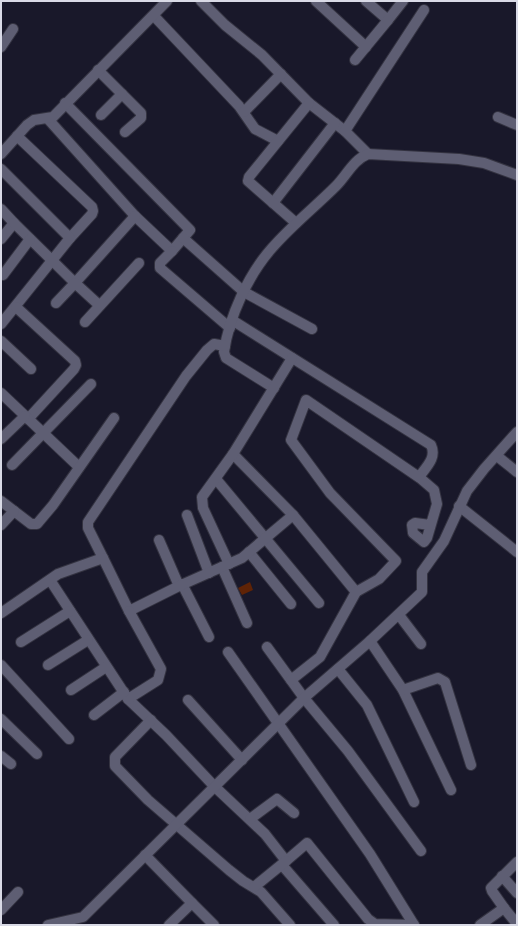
<svg xmlns="http://www.w3.org/2000/svg" width="518" height="926" font-family="Poppins,sans-serif">
<style>
.building{fill:#5f2306}
.lines{fill:none;stroke-linecap:round;stroke-linejoin:round}
.minor-casing{stroke:#343341;stroke-width:12}
.minor{stroke:#5e5e73;stroke-width:10}
</style>
<rect width="100%" height="100%" fill="#19182a"/>
<polygon class="building" points="250,582 253,590 242,595 238,588"/>
<g class="lines">
<g class="minor-casing">
<g id="minor">
<polyline points="201,1 225,25 262,55 309,103 345,131"/>
<polyline points="316,1 366,47"/>
<polyline points="366,1 388,20 403,1"/>
<polyline points="154,16 239,106 255,129 278,141"/>
<polyline points="1,47 13,29"/>
<polyline points="355,60 388,20"/>
<polyline points="98,70 141,113 141,118 125,132"/>
<polyline points="244,112 281,74"/>
<polyline points="101,115 122,94"/>
<polyline points="498,117 517,125"/>
<polyline points="48,119 135,216 172,251 190,230 65,103"/>
<polyline points="17,136 92,207 93,211 92,214 70,238"/>
<polyline points="1,154 27,125 34,120 53,117 167,1"/>
<polyline points="368,154 345,131 424,10"/>
<polyline points="1,169 70,238 1,324"/>
<polyline points="273,203 335,123"/>
<polyline points="1,209 14,223 1,239"/>
<polyline points="14,223 75,283 135,216"/>
<polyline points="296,223 248,181 249,177 309,103"/>
<polyline points="183,238 244,292 312,329"/>
<polyline points="172,251 160,263 160,268 230,328"/>
<polyline points="3,275 30,239"/>
<polyline points="56,303 75,283 99,305"/>
<polyline points="16,307 75,361 76,365 74,369 28,419"/>
<path d="M232,320L431,445C437,458 426,467 419,477"/>
<polyline points="85,322 139,263"/>
<polyline points="1,341 31,369"/>
<path d="M274,388L226,358L224,352C229,317 248,275 272,248C292,225 315,207 336,186C347,175 353,160 368,154L459,159L484,163L517,175"/>
<polyline points="1,393 79,467"/>
<polyline points="1,439 25,416"/>
<polyline points="233,454 293,515"/>
<polyline points="497,456 517,472"/>
<polyline points="12,465 91,384"/>
<polyline points="216,479 319,603"/>
<polyline points="1,501 31,524 37,524 53,505 114,418"/>
<polyline points="459,506 517,552"/>
<polyline points="187,515 209,573"/>
<polyline points="1,525 14,511"/>
<polyline points="159,540 179,586"/>
<polyline points="249,552 291,604"/>
<polyline points="103,558 88,528 88,522 186,376 207,350 214,344 225,346"/>
<polyline points="229,564 203,508 202,497 233,454 292,358"/>
<polyline points="222,567 247,623"/>
<polyline points="50,580 128,699 166,735 214,786 265,834 286,861 307,843 368,919 375,924 414,925"/>
<polyline points="182,584 209,637"/>
<polyline points="1,613 58,574 103,558 129,611 179,586 242,558 293,515 356,592"/>
<polyline points="399,615 421,644"/>
<polyline points="370,641 403,690 451,790"/>
<polyline points="21,642 70,611"/>
<polyline points="267,647 304,698 348,751 421,851"/>
<polyline points="228,652 370,854 414,925"/>
<polyline points="1,665 69,739"/>
<polyline points="48,665 88,640"/>
<polyline points="338,669 367,705 414,802"/>
<polyline points="291,680 320,657 356,592 379,579 396,561 330,493 291,440 306,400 420,478 434,490 437,504 427,538 424,542 413,533 412,525 415,523 430,525"/>
<polyline points="71,690 106,667"/>
<polyline points="403,690 438,678 445,682 471,765"/>
<polyline points="128,699 158,680 161,669 129,611"/>
<polyline points="188,700 242,760"/>
<polyline points="94,715 124,692"/>
<polyline points="1,719 37,754"/>
<polyline points="151,720 115,757 115,766 148,800 229,870 243,881 261,892 290,925"/>
<polyline points="1,756 11,764"/>
<polyline points="250,819 277,799 294,813"/>
<polyline points="145,855 192,903 169,925"/>
<polyline points="282,865 334,925"/>
<polyline points="502,876 517,893"/>
<polyline points="254,887 286,861"/>
<polyline points="192,903 214,925"/>
<polyline points="504,908 517,924"/>
<polyline points="1,910 18,892"/>
<polyline points="48,925 83,917 304,698 370,641 422,592 422,572 444,541 467,491 484,469 517,432"/>
<polyline points="480,925 504,908 492,891 491,888 517,862"/>
</g>
</g>
<use href="#minor" class="minor"/>
</g>
<rect width="518" height="926" fill="none" stroke="#d9dae6" stroke-width="4"/>
</svg>
